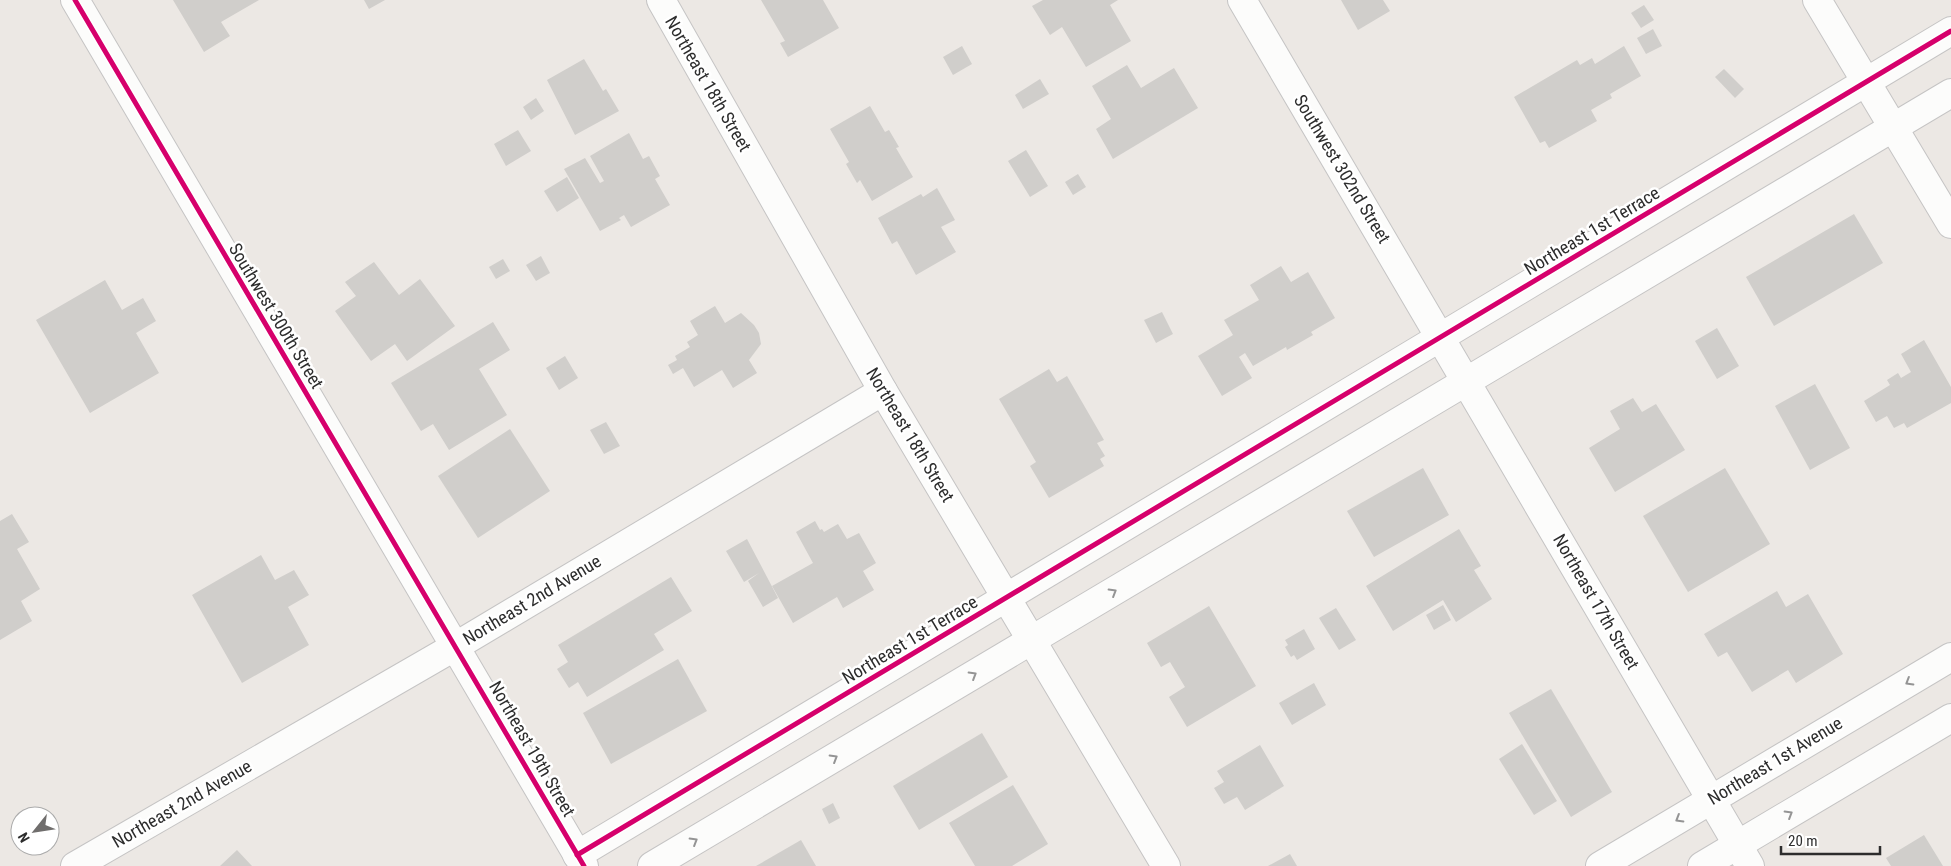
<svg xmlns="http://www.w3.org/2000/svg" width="1951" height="866" font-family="'Roboto Condensed',sans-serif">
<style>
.building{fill:#d0cecb}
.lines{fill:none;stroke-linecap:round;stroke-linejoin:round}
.minor-casing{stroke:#c5c4c4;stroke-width:30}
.minor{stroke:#fcfcfb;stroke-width:28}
.cycleway-casing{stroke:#fff;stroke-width:8}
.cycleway{stroke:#d6006c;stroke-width:5}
.oneway{stroke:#949494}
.labels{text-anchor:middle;stroke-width:5;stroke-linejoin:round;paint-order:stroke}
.street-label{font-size:18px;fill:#2d2d2d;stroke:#fff}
</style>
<rect width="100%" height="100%" fill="#ece8e4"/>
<g class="building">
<polygon points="173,0 259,0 221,22 230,36 204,52"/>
<polygon points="364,0 385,0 369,9"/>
<polygon points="761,0 823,0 839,28 788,57 780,43 785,41"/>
<polygon points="1043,0 1118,0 1110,5 1131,41 1086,67 1062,27 1050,35 1032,6"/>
<polygon points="1341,0 1383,0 1390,11 1358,30"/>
<polygon points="1644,5 1654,20 1641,28 1631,13"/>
<polygon points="1653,29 1662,46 1646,54 1637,38"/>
<polygon points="962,46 972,64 953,75 943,57"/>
<polygon points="1624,46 1641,76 1610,94 1612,98 1591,110 1597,121 1549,148 1545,141 1540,143 1514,97 1577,60 1580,65 1592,58 1595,64"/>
<polygon points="584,59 603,91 606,89 619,111 575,135 547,80"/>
<polygon points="1127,65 1141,88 1174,68 1198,108 1113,159 1096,129 1111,119 1092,86"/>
<polygon points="1724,69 1744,89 1735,98 1715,77"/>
<polygon points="1040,79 1049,94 1023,109 1015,95"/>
<polygon points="536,98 544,111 531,120 523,107"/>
<polygon points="870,106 885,132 889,130 899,147 896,148 913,177 872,201 860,180 857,183 846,164 849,162 830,129"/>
<polygon points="518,130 531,151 506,166 494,144"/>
<polygon points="629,133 643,159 649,156 660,176 655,179 670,205 631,227 624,215 619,218 621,220 600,231 564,169 585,158 600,183 604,181 590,156"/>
<polygon points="1026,150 1048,186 1030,197 1008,161"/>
<polygon points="1078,174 1086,187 1073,195 1065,182"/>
<polygon points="567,177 579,198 557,212 544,191"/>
<polygon points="937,188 955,220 941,227 956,252 916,275 897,241 892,244 878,218 921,194 923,197"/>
<polygon points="1854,214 1883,263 1774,326 1746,277"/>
<polygon points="541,256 550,273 536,281 526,265"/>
<polygon points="503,259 510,271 496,279 489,267"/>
<polygon points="374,262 399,295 420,279 455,326 407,361 395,344 371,361 335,311 356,296 345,282"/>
<polygon points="1281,266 1291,282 1308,272 1335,318 1311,332 1313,335 1287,350 1286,347 1253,366 1245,353 1239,357 1252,378 1222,396 1198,356 1233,335 1224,320 1259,300 1250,285"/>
<polygon points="105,280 122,310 143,298 156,321 136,333 159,373 90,413 36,320"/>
<polygon points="715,306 725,323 741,313 754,325 759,333 761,344 749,360 757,373 733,388 722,370 694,387 683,368 673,374 668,365 677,360 675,356 690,347 687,342 698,335 690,321"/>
<polygon points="1162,312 1173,334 1156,343 1144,320"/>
<polygon points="493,322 510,350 479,369 507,415 449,450 433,424 421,431 391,383"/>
<polygon points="1717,328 1739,366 1717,379 1695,341"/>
<polygon points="1924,340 1951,387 1951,403 1907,428 1904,423 1894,428 1887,416 1876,422 1864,401 1890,385 1887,380 1898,373 1901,378 1911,372 1901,354"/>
<polygon points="565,356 578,378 559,390 546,368"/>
<polygon points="1049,369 1057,382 1067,376 1104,440 1097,443 1105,456 1100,459 1104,466 1049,498 1030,466 1036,462 999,399"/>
<polygon points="1815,384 1850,448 1810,470 1775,406"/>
<polygon points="1633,398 1642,412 1656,404 1685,450 1615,492 1589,448 1620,429 1610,411"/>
<polygon points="606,422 620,446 604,454 590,430"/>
<polygon points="510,429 550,491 478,538 438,476"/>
<polygon points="1423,468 1449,515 1374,557 1347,511"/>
<polygon points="1725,468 1770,544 1688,592 1643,516"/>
<polygon points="12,514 29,542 17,549 40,589 21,601 32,621 0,640 0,521"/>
<polygon points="815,521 820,530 822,529 824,532 838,524 847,539 859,533 876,563 863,571 874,590 843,608 837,597 793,623 772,586 813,563 796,532"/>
<polygon points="1459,529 1481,566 1474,570 1492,599 1456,622 1443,600 1393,631 1366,586"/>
<polygon points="747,539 778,598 763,607 748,581 759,573 744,582 726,551"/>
<polygon points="261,555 275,580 294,570 309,595 288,607 309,645 242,683 192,595"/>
<polygon points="671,577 692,611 654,634 664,650 587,697 578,682 569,688 557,669 568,662 558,645"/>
<polygon points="1777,591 1786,607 1808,594 1843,654 1796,683 1788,670 1752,692 1727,652 1718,657 1704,634"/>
<polygon points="1443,605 1451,620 1434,630 1426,615"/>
<polygon points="1209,606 1256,686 1187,727 1169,697 1185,687 1170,662 1161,667 1147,643"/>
<polygon points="1336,608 1356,640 1339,650 1319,618"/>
<polygon points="1304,629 1315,649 1297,660 1294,655 1291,657 1285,647 1288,645 1285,640"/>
<polygon points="678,659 707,711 611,764 583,713"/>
<polygon points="1314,683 1326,705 1292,725 1279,703"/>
<polygon points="1551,689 1612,792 1571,817 1509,713"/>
<polygon points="982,733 1008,777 919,830 893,786"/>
<polygon points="1522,744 1557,801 1534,815 1499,759"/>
<polygon points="1260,745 1284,786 1245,810 1237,797 1224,804 1214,788 1224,782 1217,771"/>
<polygon points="1013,785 1048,844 1012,866 975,866 949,823"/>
<polygon points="833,803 840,818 829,824 822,809"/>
<polygon points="1924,835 1943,866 1891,866 1886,858"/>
<polygon points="801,840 816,866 756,866"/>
<polygon points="237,850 252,866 220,866"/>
<polygon points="1290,854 1297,866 1268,866"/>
</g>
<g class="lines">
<g class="minor-casing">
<g id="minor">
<polyline points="75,0 584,866"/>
<polyline points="661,0 883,391 1166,866"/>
<polyline points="1242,0 1750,866"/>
<polyline points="1817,0 1951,224"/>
<polyline points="577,855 1951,31"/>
<polyline points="75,866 456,646 883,391"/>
<polyline points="652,866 1951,93"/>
<polyline points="1600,866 1951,657"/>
<polyline points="1702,866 1951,718"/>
</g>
</g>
<use href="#minor" class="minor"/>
<g class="cycleway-casing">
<g id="cycleway">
<polyline points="75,0 584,866"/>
<polyline points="577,855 1951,31"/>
</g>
</g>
<use href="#cycleway" class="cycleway"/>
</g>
<defs><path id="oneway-chevron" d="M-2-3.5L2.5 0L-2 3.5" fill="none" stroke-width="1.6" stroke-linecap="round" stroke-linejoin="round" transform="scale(1.25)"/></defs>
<g class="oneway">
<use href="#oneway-chevron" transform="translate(1113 592) rotate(-31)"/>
<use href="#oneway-chevron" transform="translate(973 675) rotate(-31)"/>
<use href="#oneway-chevron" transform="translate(1909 682) rotate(149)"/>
<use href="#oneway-chevron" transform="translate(834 758) rotate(-31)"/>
<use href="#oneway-chevron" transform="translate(1789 814) rotate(-31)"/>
<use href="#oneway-chevron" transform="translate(1679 819) rotate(149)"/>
<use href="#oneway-chevron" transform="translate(694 841) rotate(-31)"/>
</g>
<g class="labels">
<g class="street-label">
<text transform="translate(708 84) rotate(60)" y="6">Northeast 18th Street</text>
<text transform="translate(1342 169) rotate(59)" y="6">Southwest 302nd Street</text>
<text transform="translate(1592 231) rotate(-31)" y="6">Northeast 1st Terrace</text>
<text transform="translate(276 316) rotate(59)" y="6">Southwest 300th Street</text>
<text transform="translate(910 435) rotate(59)" y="6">Northeast 18th Street</text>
<text transform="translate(532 600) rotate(-31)" y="6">Northeast 2nd Avenue</text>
<text transform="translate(1596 602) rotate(60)" y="6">Northeast 17th Street</text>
<text transform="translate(910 640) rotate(-31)" y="6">Northeast 1st Terrace</text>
<text transform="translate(532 749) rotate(60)" y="6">Northeast 19th Street</text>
<text transform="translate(1775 761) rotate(-31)" y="6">Northeast 1st Avenue</text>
<text transform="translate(182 804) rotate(-30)" y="6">Northeast 2nd Avenue</text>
</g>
</g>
<g transform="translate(35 831) rotate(240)"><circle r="24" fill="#ffffff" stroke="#ababab"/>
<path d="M0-4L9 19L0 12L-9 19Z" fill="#706e6d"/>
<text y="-8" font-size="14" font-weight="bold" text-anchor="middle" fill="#2d2d2d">N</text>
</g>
<path d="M1781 846v8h99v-8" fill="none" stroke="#2d2d2d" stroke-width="2.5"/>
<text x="1788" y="846" font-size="15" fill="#2d2d2d" stroke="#ffffff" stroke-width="4" paint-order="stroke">20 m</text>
</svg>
